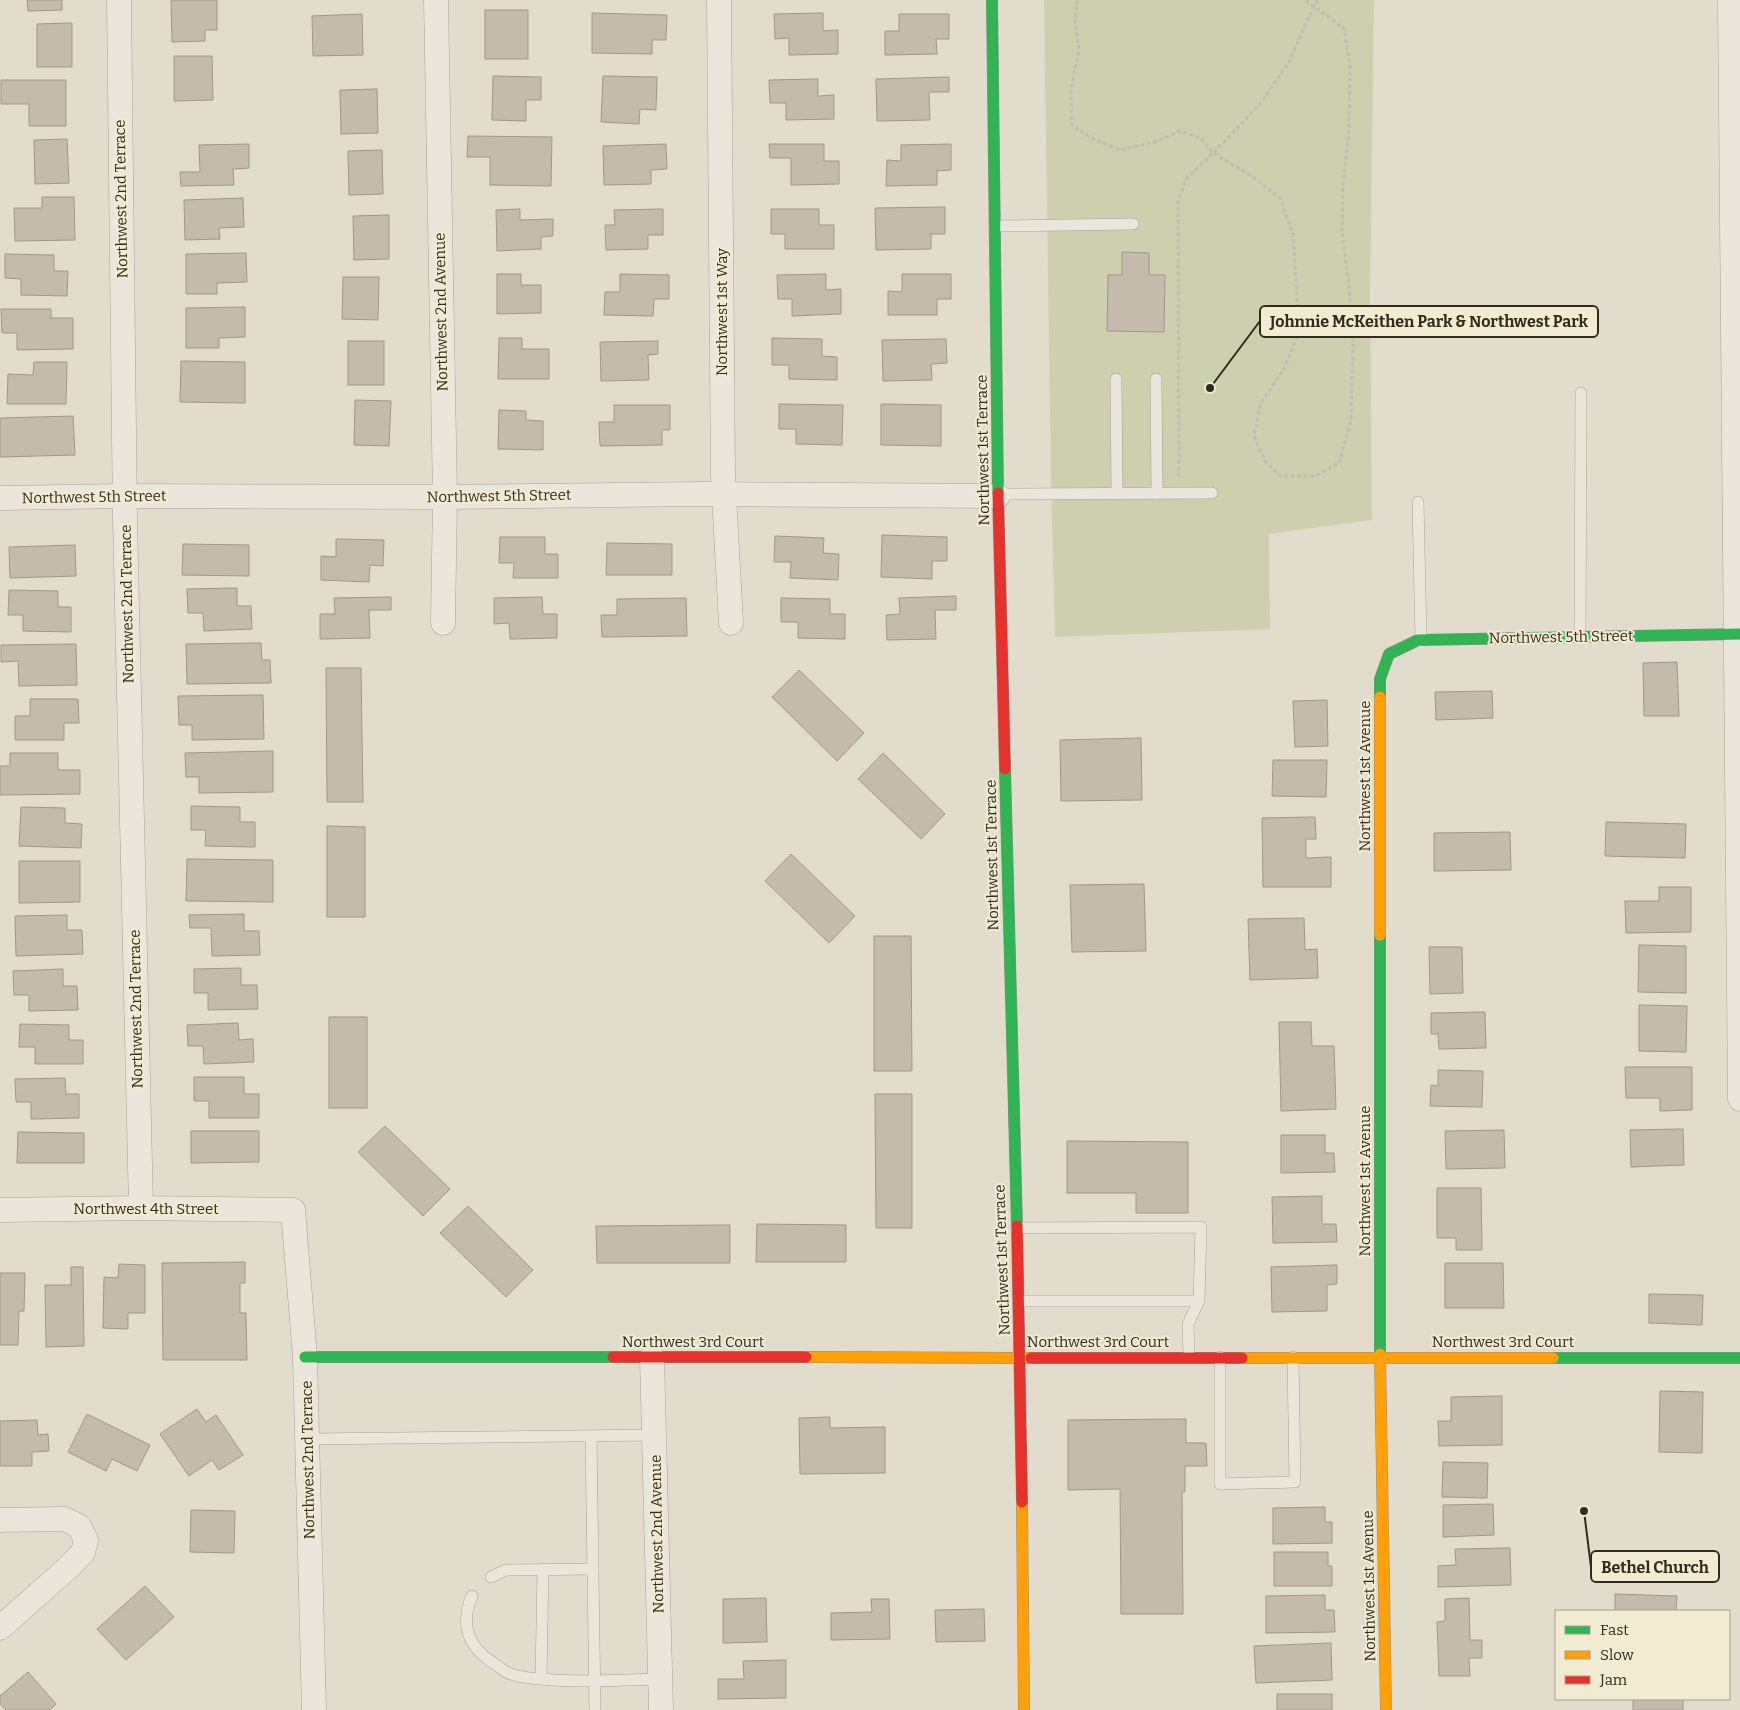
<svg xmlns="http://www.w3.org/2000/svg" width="1740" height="1710" font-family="Bitter,serif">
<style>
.green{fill:#cdd0af}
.building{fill:#c4bbad;stroke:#a0988b}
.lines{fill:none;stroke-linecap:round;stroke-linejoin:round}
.lane-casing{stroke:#a6a195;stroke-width:12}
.street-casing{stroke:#a6a195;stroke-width:25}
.fast-casing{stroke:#959085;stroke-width:12}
.slow-casing{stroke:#959085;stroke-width:12}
.jam-casing{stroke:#959085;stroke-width:12}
.path{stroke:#c2bdb4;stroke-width:3;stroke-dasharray:4 2.5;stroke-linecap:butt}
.lane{stroke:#eae6dc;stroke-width:11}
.street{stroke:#eae6dc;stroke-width:24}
.fast{stroke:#30b455;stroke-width:11}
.slow{stroke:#ff9f0a;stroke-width:11}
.jam{stroke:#e5322d;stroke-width:11}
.labels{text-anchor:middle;stroke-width:4;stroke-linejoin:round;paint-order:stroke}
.street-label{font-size:15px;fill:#332a1e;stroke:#f1ebd2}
.leader{fill:none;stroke:#332a1e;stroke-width:2}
.callout-dot{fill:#332a1e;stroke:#f1ebd2;stroke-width:2}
.callout{fill:#f1ebd2;stroke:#332a1e;stroke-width:2}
.callout-label{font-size:16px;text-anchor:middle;font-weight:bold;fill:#332a1e}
</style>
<rect width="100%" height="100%" fill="#e1dccb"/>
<polygon class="green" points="1044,0 1374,0 1370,295 1372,520 1269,534 1270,629 1055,637 1051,482"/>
<g class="building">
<polygon points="27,0 62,0 62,10 28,11"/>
<polygon points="171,0 217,0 217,30 205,30 205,41 172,42"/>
<rect x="485" y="10" width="43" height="49"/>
<polygon points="592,13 667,15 666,40 652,40 652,54 592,53"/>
<polygon points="823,13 823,31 838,30 838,54 789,55 789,38 775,39 774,14"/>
<polygon points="362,14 363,55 313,56 312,16"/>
<polygon points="899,14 949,14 949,39 936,39 937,54 885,55 885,31 899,31"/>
<polygon points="72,23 72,67 37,67 37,24"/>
<polygon points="174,56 212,56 213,100 174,101"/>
<polygon points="493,76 541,77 541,100 526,100 526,121 492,120"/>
<polygon points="603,76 657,77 656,110 640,109 639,124 601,122"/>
<polygon points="949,77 949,92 929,92 930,120 877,121 876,79"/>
<polygon points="818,79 818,96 834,95 834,119 786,120 786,103 770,103 769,80"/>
<polygon points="1,80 66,80 66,126 29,126 29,104 1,104"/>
<polygon points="377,89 378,133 341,134 340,90"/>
<polygon points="468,136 552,137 551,186 490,185 490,157 467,157"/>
<polygon points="67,139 69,183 35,184 34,140"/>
<polygon points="249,144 249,168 233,169 234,185 181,186 180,172 200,172 199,145"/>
<polygon points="666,144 667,169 651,170 651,184 604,185 603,146"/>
<polygon points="769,144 824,144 824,161 839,161 839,184 791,185 791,158 770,158"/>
<polygon points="951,144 951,170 937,171 937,185 886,186 887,160 901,161 901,145"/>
<polygon points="382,150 383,194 349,195 348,151"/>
<polygon points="42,197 74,197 75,240 15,241 14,208 42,208"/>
<polygon points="243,198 244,227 219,228 220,239 185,240 184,200"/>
<polygon points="945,207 945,234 931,234 931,249 876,250 875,208"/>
<polygon points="520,209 520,220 553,219 553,236 541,237 541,249 497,251 496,210"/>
<polygon points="663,209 663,235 648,235 648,249 606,250 605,225 615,225 614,210"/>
<polygon points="771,209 819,209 819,225 834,225 834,249 785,249 785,234 771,234"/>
<polygon points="389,215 389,259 354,260 353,216"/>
<polygon points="1122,252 1149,253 1149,275 1165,275 1164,332 1107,331 1108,275 1122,275"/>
<polygon points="246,253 247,282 217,283 217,294 186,294 186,254"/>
<polygon points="5,254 54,255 54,271 68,271 67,296 21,295 21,279 5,278"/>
<polygon points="497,274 521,274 521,285 541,285 541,313 497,314"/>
<polygon points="620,274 669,275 669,299 654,299 653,316 604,315 605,292 620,292"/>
<polygon points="826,274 826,290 841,289 841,314 792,316 792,299 778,299 777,275"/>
<polygon points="902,274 951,274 951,299 937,299 937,315 888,315 888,291 902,292"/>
<polygon points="343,277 379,277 378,320 342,319"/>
<polygon points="245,307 245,337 219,338 219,348 186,348 186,308"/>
<polygon points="1,309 51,309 51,318 73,318 73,349 17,350 17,333 2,333"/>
<polygon points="499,338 522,338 522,349 549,349 549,379 498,379"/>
<polygon points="772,338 822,339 822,356 837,357 837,380 789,379 789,365 772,365"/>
<polygon points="946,339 947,363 931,364 932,380 883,381 882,340"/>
<rect x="348" y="341" width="36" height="44"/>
<polygon points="658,341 658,354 648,355 649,380 601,381 600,342"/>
<polygon points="181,361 245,362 245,403 180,402"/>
<polygon points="34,362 67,362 66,404 7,404 8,374 33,375"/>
<polygon points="355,400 391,401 389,446 354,445"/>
<polygon points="779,404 843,405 842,445 796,444 796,429 779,429"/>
<polygon points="881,404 941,405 941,446 881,445"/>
<polygon points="614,405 670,405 670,430 662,430 662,445 600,446 599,422 614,422"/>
<polygon points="499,410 526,411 526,420 543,421 543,450 498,449"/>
<polygon points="73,416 75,455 0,457 0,418"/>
<polygon points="882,535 947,537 947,561 932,561 932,579 881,577"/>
<polygon points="775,536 824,538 823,553 839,554 838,580 790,578 791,562 774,562"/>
<polygon points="500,537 545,537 545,554 558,554 558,578 513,578 514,563 499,563"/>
<polygon points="336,539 384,540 383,566 370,565 369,582 321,580 321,556 336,557"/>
<polygon points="607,543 672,544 672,575 606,575"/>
<polygon points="183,544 249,545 249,576 182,575"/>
<polygon points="75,545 76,576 10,578 9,547"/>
<polygon points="237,588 237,606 251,606 252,629 204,631 203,613 188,613 187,589"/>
<polygon points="9,590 58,591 58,607 71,607 71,632 23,631 23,615 8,615"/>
<polygon points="956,596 956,610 935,610 936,639 887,640 886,615 900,614 899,598"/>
<polygon points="391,597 391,610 369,610 370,638 320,639 320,614 335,614 334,598"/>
<polygon points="542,597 543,614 557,614 557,638 510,639 509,623 494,624 494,598"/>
<polygon points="686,598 687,636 602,637 601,615 617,615 617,599"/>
<polygon points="781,598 830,599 830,614 845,614 845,639 798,638 798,622 781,622"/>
<polygon points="261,643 262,660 270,660 271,683 187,684 186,644"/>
<polygon points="76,644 77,685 19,686 18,661 1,662 1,645"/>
<polygon points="1677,662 1679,716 1644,716 1643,663"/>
<polygon points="326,668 361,668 363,802 327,802"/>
<polygon points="799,670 864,733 837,761 772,697"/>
<polygon points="1492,691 1493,718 1436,720 1435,692"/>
<polygon points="263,695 264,739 192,740 192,725 179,725 178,696"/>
<polygon points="30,699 78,699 79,723 64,723 64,740 15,740 15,716 30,716"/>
<polygon points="1327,700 1328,746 1295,747 1293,701"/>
<polygon points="1141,738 1142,800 1061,801 1060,740"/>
<polygon points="273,751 273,792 199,793 199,777 186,777 185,753"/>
<polygon points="10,753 58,753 58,770 80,770 80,794 0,795 0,766 10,766"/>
<polygon points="883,753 945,814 921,839 858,779"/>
<polygon points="1273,760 1327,760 1326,797 1272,796"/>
<polygon points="191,806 240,807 240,822 255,822 255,847 205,846 206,830 191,830"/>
<polygon points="21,807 65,808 65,823 82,824 81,848 19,846"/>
<polygon points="1315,817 1316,839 1306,839 1306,858 1331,857 1331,887 1263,887 1262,818"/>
<polygon points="1606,822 1686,824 1685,858 1605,856"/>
<polygon points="327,826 365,827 365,917 327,917"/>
<polygon points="1510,832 1511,870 1434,871 1434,833"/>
<polygon points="791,854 855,916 829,943 765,881"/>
<polygon points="187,859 273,860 273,902 186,901"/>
<polygon points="19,861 80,861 80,902 19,903"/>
<polygon points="1144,884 1146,951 1072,952 1070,885"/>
<polygon points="1659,887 1691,887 1691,932 1626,933 1625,901 1659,901"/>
<polygon points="244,914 244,931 259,931 260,955 212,956 211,928 190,928 189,915"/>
<polygon points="67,915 67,930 82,930 83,954 16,956 15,916"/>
<polygon points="1304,918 1305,950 1317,949 1318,978 1250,980 1248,919"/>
<polygon points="874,936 911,936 912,1071 874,1071"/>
<polygon points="1639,945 1686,946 1686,993 1638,992"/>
<polygon points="1429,947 1462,947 1463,993 1430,994"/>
<polygon points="241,968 241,985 257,985 258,1009 208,1010 208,993 194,993 194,969"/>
<polygon points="63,969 63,986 77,986 78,1010 29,1011 29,995 14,995 13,971"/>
<polygon points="1639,1005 1687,1006 1686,1052 1639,1051"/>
<polygon points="1485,1012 1486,1048 1439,1049 1438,1034 1431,1034 1431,1013"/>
<rect x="329" y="1017" width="38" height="91"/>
<polygon points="1279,1022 1311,1022 1312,1046 1334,1046 1336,1109 1281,1111"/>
<polygon points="238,1023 239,1040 253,1039 254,1062 204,1064 203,1046 188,1046 187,1025"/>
<polygon points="20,1024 69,1025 69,1040 83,1040 83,1064 35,1064 35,1047 19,1047"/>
<polygon points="1625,1067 1692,1067 1692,1110 1660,1111 1660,1098 1626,1098"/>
<polygon points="1438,1070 1483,1071 1482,1107 1430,1106 1431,1085 1438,1086"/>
<polygon points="194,1077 244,1077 244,1094 259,1094 259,1118 209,1118 209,1101 194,1101"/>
<polygon points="65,1078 66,1094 79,1094 79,1118 31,1119 31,1102 16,1102 15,1079"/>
<polygon points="875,1094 912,1094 912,1228 876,1228"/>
<polygon points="385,1126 450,1189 423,1216 358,1152"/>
<polygon points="1683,1129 1684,1165 1631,1167 1630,1130"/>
<polygon points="1504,1130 1505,1168 1446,1169 1445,1131"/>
<polygon points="191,1131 259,1131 259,1162 191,1163"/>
<polygon points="18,1132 84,1133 84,1163 17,1163"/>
<polygon points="1281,1135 1325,1135 1325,1153 1334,1153 1335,1172 1281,1173"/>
<polygon points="1067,1141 1188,1142 1188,1213 1136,1213 1136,1193 1067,1193"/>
<polygon points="1437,1188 1481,1188 1482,1250 1456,1250 1456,1238 1437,1238"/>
<polygon points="1322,1196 1322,1224 1336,1224 1337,1242 1273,1243 1272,1197"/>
<polygon points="468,1206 533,1270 506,1297 440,1233"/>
<polygon points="757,1224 846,1225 846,1262 756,1262"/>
<polygon points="730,1225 730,1263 597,1263 596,1226"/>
<polygon points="245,1262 245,1283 240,1283 240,1313 246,1313 247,1360 163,1360 162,1263"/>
<polygon points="1445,1263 1503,1263 1504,1308 1445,1308"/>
<polygon points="119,1264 145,1265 145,1313 128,1313 128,1329 103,1328 104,1277 118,1278"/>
<polygon points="1337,1265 1337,1284 1327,1285 1327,1311 1272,1312 1271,1267"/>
<polygon points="71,1267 83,1267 84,1346 46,1347 45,1285 71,1285"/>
<polygon points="0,1273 25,1273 24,1311 19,1311 18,1345 0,1345"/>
<polygon points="1649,1294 1703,1295 1702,1325 1649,1323"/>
<polygon points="1660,1391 1703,1392 1702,1453 1659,1452"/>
<polygon points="1502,1396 1502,1445 1439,1446 1438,1421 1451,1421 1451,1397"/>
<polygon points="197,1409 206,1422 216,1415 243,1455 219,1470 212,1460 189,1476 160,1434"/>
<polygon points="87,1414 150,1445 137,1471 112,1459 106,1471 68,1452"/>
<polygon points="830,1417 830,1428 885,1427 885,1473 800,1474 799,1418"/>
<polygon points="1186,1419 1186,1443 1206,1443 1207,1466 1185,1466 1185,1492 1182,1492 1183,1614 1121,1614 1120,1489 1068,1490 1068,1420"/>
<polygon points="37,1420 38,1435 48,1434 49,1451 32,1452 32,1466 0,1466 0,1421"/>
<polygon points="1443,1462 1488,1463 1487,1498 1442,1497"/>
<polygon points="1493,1504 1494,1535 1443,1537 1443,1505"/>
<polygon points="1325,1507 1325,1522 1332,1522 1332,1543 1273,1544 1273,1508"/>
<polygon points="191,1510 235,1511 234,1553 190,1552"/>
<polygon points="1510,1548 1511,1585 1438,1587 1438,1566 1456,1565 1455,1549"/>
<polygon points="1274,1552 1328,1552 1328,1566 1332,1566 1332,1586 1274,1586"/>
<polygon points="145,1586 174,1617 126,1660 97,1629"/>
<polygon points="1615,1594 1677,1596 1676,1611 1615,1611"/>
<polygon points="1325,1595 1325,1610 1334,1610 1335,1632 1266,1633 1266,1596"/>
<polygon points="766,1598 767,1642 723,1643 723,1599"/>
<polygon points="1469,1598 1470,1640 1482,1640 1482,1658 1469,1658 1470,1676 1439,1676 1437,1622 1445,1621 1445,1599"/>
<polygon points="871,1599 889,1599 890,1639 831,1640 831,1613 872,1612"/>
<polygon points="984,1609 985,1641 936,1642 935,1610"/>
<polygon points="1331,1643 1332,1680 1256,1683 1254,1646"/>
<polygon points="786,1660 786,1698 718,1699 718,1679 744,1679 743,1661"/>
<polygon points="28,1672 56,1704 49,1710 6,1710 0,1704 0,1696"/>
<rect x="1277" y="1694" width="55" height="16"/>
<rect x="1633" y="1699" width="50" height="11"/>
</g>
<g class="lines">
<g class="lane-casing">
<g id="lane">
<polyline points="995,226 1133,224"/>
<polyline points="1116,379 1117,493"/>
<polyline points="1156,379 1157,493"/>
<polyline points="998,494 1212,493"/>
<polyline points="1418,502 1421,640"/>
<polyline points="1580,637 1581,393"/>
<polyline points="1016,1228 1201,1227 1199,1301 1018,1301"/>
<polyline points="1189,1357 1188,1324 1199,1301"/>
<polyline points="1220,1357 1220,1484 1295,1482 1293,1357"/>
<polyline points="591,1437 595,1710"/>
<polyline points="308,1439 655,1435"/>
<polyline points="491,1577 506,1570 593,1569"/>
<path d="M472,1596C459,1627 469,1649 498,1666C502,1669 506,1673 511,1674C520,1678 532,1678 541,1679C581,1683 621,1680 661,1679"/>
<polyline points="541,1679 543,1570"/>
</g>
</g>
<g class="street-casing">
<g id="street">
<polyline points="119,0 125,520 141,1208"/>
<polyline points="436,0 445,497 443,623"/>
<polyline points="719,0 723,476 731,623"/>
<polyline points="1730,0 1740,1099"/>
<polyline points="0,498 125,496 445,497 702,494 998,496"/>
<polyline points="0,1210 141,1208 293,1210 305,1357 314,1710"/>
<polyline points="652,1357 661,1710"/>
<polyline points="0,1520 64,1519 79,1526 86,1540 83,1552 70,1566 0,1628"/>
</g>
</g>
<g class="fast-casing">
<g id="fast">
<polyline points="992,0 998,493"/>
<polyline points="1380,697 1380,679 1389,654 1418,640 1740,634"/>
<polyline points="1005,769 1017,1226"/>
<polyline points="1380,935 1380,1354"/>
<polyline points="305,1357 613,1357"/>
<polyline points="1553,1358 1740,1358"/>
</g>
</g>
<g class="slow-casing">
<g id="slow">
<polyline points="1380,697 1380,935"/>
<polyline points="1380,1354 1386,1710"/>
<polyline points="806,1357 1031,1358"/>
<polyline points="1242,1358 1553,1358"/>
<polyline points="1022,1502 1024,1710"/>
</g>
</g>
<g class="jam-casing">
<g id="jam">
<polyline points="998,493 1005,769"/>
<polyline points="1017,1226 1022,1502"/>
<polyline points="613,1357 806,1357"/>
<polyline points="1031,1358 1242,1358"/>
</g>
</g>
<g class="path">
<polyline points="1077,0 1075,20 1079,50 1071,90 1072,125 1091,138 1120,150 1154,142 1180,131 1201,138 1213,153 1253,177 1280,198 1293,234 1299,331 1284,369 1261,403 1254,436 1266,462 1280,476 1316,476 1339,463 1351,420 1353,345 1349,287 1342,231 1343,185 1349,129 1350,67 1344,28 1305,0"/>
<polyline points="1179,477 1178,200 1187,178 1221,145 1261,103 1289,62 1314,5 1318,0"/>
</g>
<use href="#lane" class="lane"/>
<use href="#street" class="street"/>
<use href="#fast" class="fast"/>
<use href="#slow" class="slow"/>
<use href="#jam" class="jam"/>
</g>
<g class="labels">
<g class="street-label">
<text transform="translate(121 199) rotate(-91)" y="5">Northwest 2nd Terrace</text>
<text transform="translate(441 312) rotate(-91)" y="5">Northwest 2nd Avenue</text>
<text transform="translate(722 312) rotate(-90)" y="5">Northwest 1st Way</text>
<text transform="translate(983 450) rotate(-91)" y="5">Northwest 1st Terrace</text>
<text transform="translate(499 496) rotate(-1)" y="5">Northwest 5th Street</text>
<text transform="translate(94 497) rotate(-1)" y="5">Northwest 5th Street</text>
<text transform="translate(127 604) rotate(-91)" y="5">Northwest 2nd Terrace</text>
<text transform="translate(1561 637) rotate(-1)" y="5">Northwest 5th Street</text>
<text transform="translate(1365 776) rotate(-90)" y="5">Northwest 1st Avenue</text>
<text transform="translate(992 855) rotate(-91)" y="5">Northwest 1st Terrace</text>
<text transform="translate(136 1009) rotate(-91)" y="5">Northwest 2nd Terrace</text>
<text transform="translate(1365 1181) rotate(-90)" y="5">Northwest 1st Avenue</text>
<text x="146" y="1214">Northwest 4th Street</text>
<text transform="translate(1002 1260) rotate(-92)" y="5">Northwest 1st Terrace</text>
<text x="693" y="1347">Northwest 3rd Court</text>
<text x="1098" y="1347">Northwest 3rd Court</text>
<text x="1503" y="1347">Northwest 3rd Court</text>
<text transform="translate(308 1460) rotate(-91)" y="5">Northwest 2nd Terrace</text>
<text transform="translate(657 1534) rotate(-91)" y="5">Northwest 2nd Avenue</text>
<text transform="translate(1369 1586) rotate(-91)" y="5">Northwest 1st Avenue</text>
</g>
</g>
<path class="leader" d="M1210 388L1260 321M1584 1511L1591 1567"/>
<g class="callout-dot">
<circle cx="1210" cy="388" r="5"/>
<circle cx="1584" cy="1511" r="5"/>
</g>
<g class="callout">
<rect x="1260" y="306" width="338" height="31" rx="5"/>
<rect x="1591" y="1551" width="128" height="31" rx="5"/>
</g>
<g class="callout-label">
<text x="1429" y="327">Johnnie McKeithen Park &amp; Northwest Park</text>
<text x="1655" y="1573">Bethel Church</text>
</g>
<rect x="1555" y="1610" width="175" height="90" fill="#f1ebd2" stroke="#a59e8a"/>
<rect x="1565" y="1626" width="25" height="8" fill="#30b455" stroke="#a59e8a"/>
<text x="1600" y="1635" font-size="15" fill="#332a1e">Fast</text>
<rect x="1565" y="1651" width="25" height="8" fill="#ff9f0a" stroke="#a59e8a"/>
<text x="1600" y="1660" font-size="15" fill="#332a1e">Slow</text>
<rect x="1565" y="1676" width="25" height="8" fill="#e5322d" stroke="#a59e8a"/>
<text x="1600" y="1685" font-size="15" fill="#332a1e">Jam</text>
</svg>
